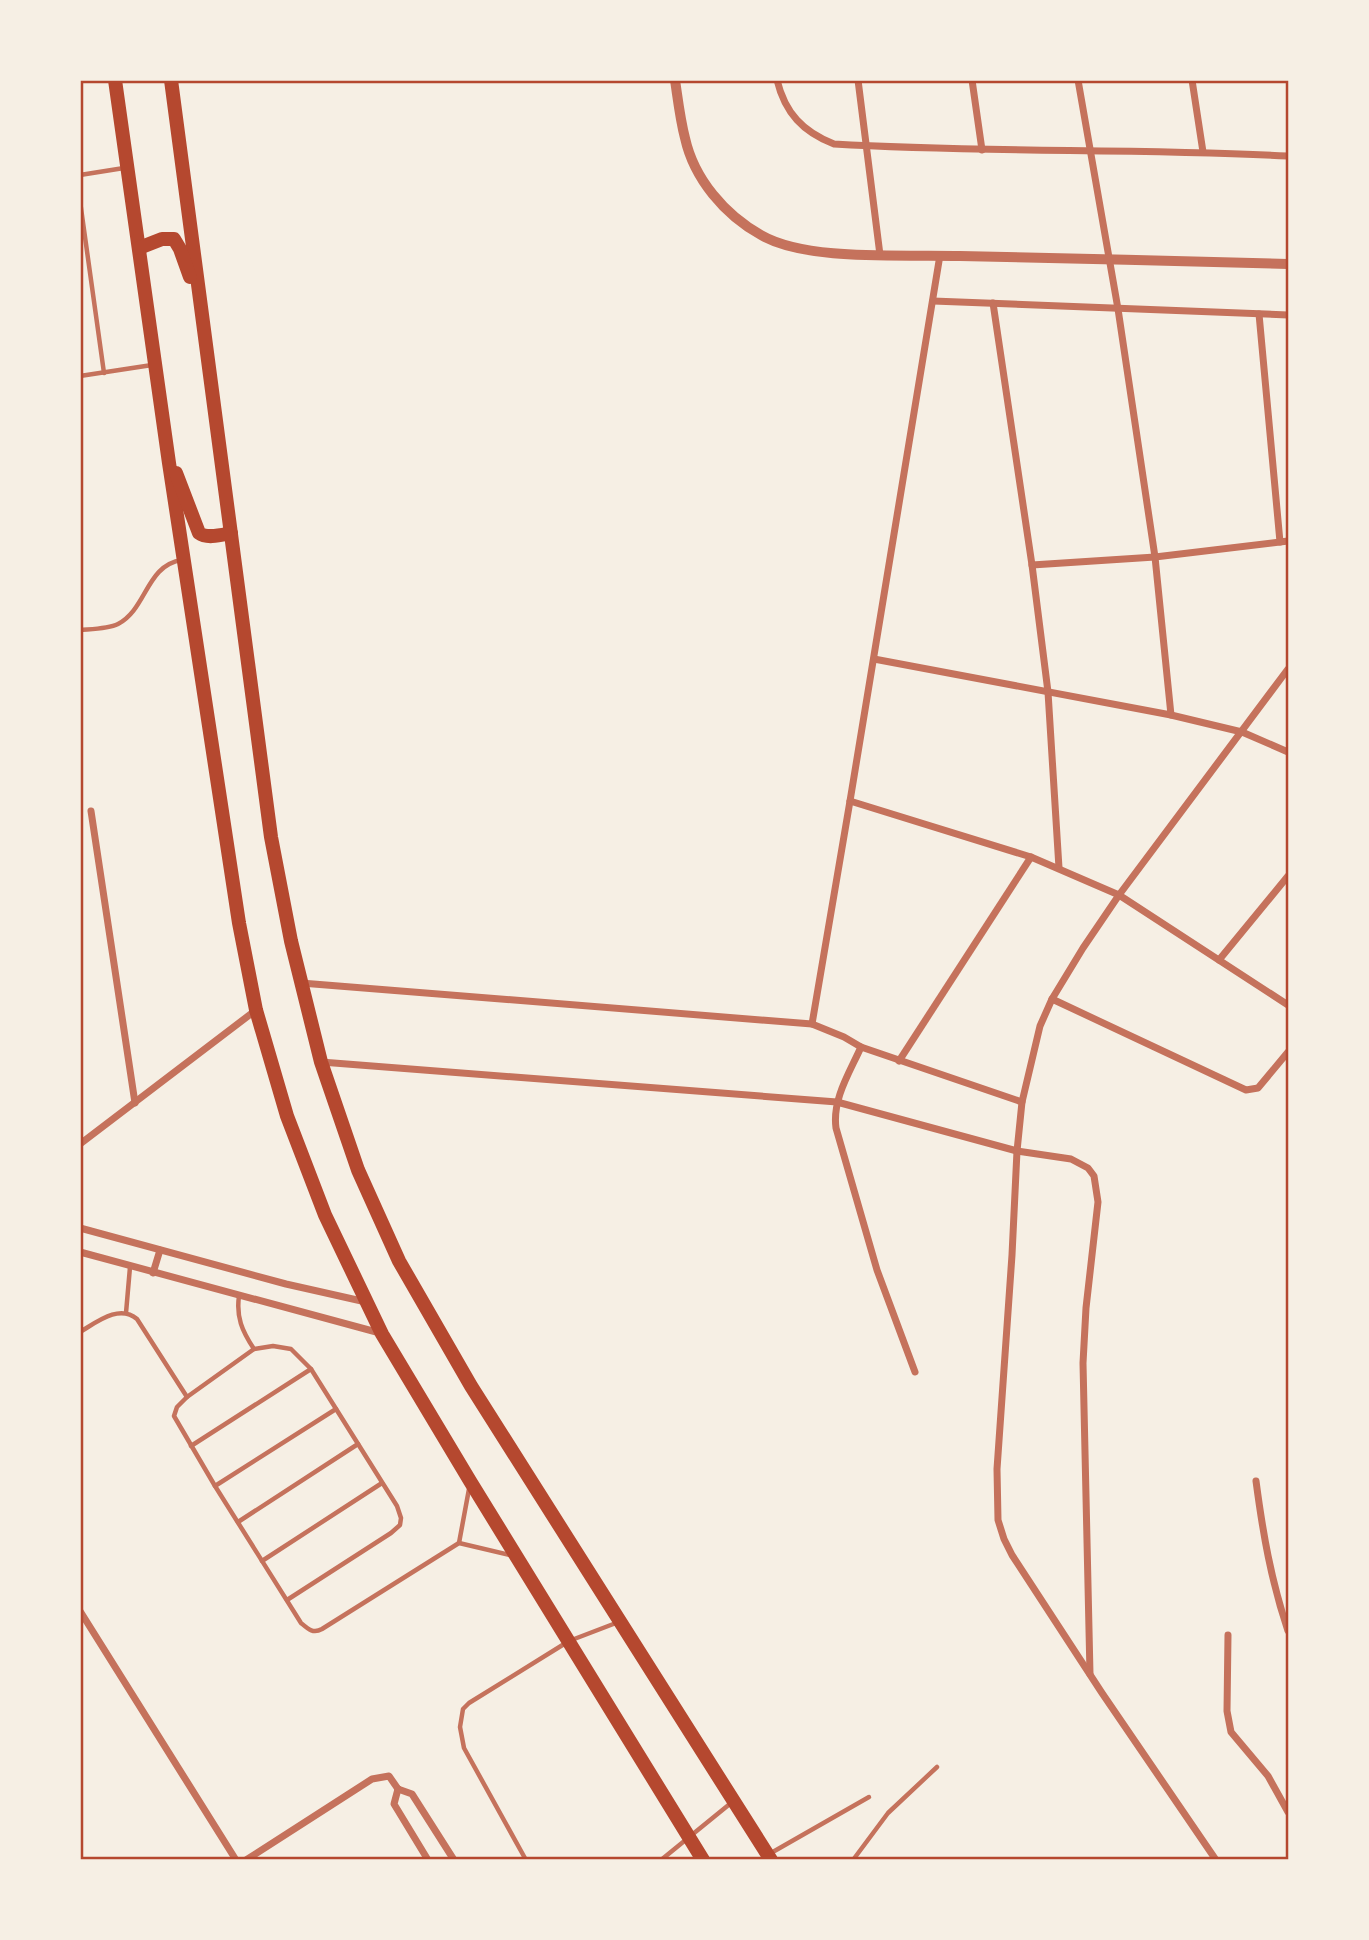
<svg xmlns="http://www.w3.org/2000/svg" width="1369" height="1940" font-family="'DejaVu Sans',sans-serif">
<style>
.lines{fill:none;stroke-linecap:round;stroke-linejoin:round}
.service{stroke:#c5725c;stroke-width:4.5}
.minor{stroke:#c5725c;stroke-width:7}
.tertiary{stroke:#c5725c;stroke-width:10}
.primary{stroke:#b5482f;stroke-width:14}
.neatline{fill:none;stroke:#b5482f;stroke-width:2.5}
</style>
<rect width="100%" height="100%" fill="#f6efe4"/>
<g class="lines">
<g class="service">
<polyline points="80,175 124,168"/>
<polyline points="80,201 104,373"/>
<polyline points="80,376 152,365"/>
<path d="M80,630C92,629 108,629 118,624C147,609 146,565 182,560"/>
<path d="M239,1296C236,1317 242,1331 254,1349L187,1397L177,1407L174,1416L215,1486L301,1623C308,1629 313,1634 322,1629L459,1543L510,1555"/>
<polyline points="126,1313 130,1267"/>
<path d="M80,1332C97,1322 119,1304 137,1319L187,1397"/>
<polyline points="254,1349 273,1346 291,1349 311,1369 397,1506 401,1518 400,1525 391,1533 287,1600"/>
<polyline points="191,1446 311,1369"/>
<polyline points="215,1486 336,1409"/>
<polyline points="238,1522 358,1444"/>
<polyline points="459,1543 469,1489"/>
<polyline points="262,1561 382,1483"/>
<polyline points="771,1853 869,1797"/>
<polyline points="526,1860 464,1748 460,1727 463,1709 469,1703 569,1641 616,1623"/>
<polyline points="661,1860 731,1803"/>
<polyline points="853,1860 888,1813 937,1767"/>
</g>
<g class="minor">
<path d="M777,80C785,113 803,132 834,144C985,153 1137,148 1288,156"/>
<polyline points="858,80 880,255"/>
<polyline points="972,80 982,150"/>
<polyline points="1078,80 1118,309 1155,557 1171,715"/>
<polyline points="1192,80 1203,152"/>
<polyline points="933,301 1288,315"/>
<polyline points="993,303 1032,565 1048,692 1059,868"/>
<polyline points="1259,314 1280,542"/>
<polyline points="1032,565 1155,557 1288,541"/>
<polyline points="874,659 1171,715 1242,732 1288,752"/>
<polyline points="850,801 1031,857 1119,895 1288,1005"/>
<polyline points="91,811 135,1103"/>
<polyline points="1219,960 1288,876"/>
<polyline points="301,983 812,1024 844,1037 861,1047 1022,1102"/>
<polyline points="1052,999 1246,1090 1258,1088 1288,1052"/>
<polyline points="812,1024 850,801 940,255"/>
<path d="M861,1047C850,1072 832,1099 836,1128L877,1270L915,1372"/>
<polyline points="899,1061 1031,857"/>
<polyline points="321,1062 837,1102 1017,1151 1071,1159 1088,1168 1094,1176 1098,1202 1086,1308 1083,1363 1090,1674"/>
<polyline points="80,1144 256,1010"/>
<polyline points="80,1228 286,1284 366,1302"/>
<polyline points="80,1252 380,1333"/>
<polyline points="153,1273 160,1250"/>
<path d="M1256,1481C1263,1534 1271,1580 1288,1631"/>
<polyline points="80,1611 236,1860"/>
<polyline points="1228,1635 1227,1711 1231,1732 1268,1776 1288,1812"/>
<polyline points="398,1789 412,1794 454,1860"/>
<polyline points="398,1789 394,1804 428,1860"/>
<polyline points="246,1860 372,1779 389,1776 398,1789"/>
<polyline points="1216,1860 1102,1693 1012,1555 1004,1539 998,1520 997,1469 1012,1255 1017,1151 1022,1102 1040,1026 1052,999 1083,948 1119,895 1288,669"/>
</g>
<path class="tertiary" d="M675,80C678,100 680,119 685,138C694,179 725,215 761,235C808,262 905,254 960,256C1069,258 1179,261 1288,264"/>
<g class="primary">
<polyline points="115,80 169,463 239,923 256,1010 287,1116 325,1215 382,1334 470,1481 703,1860"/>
<polyline points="171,80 271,837 291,941 321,1062 358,1170 399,1261 471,1386 771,1860"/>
<polyline points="139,248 162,239 174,239 180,249 190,277"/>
<path d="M176,473L199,533C207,539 221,535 231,533"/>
</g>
</g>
<rect width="1369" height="1940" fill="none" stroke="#f6efe4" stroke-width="164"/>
<rect x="82" y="82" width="1205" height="1776" class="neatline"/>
</svg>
